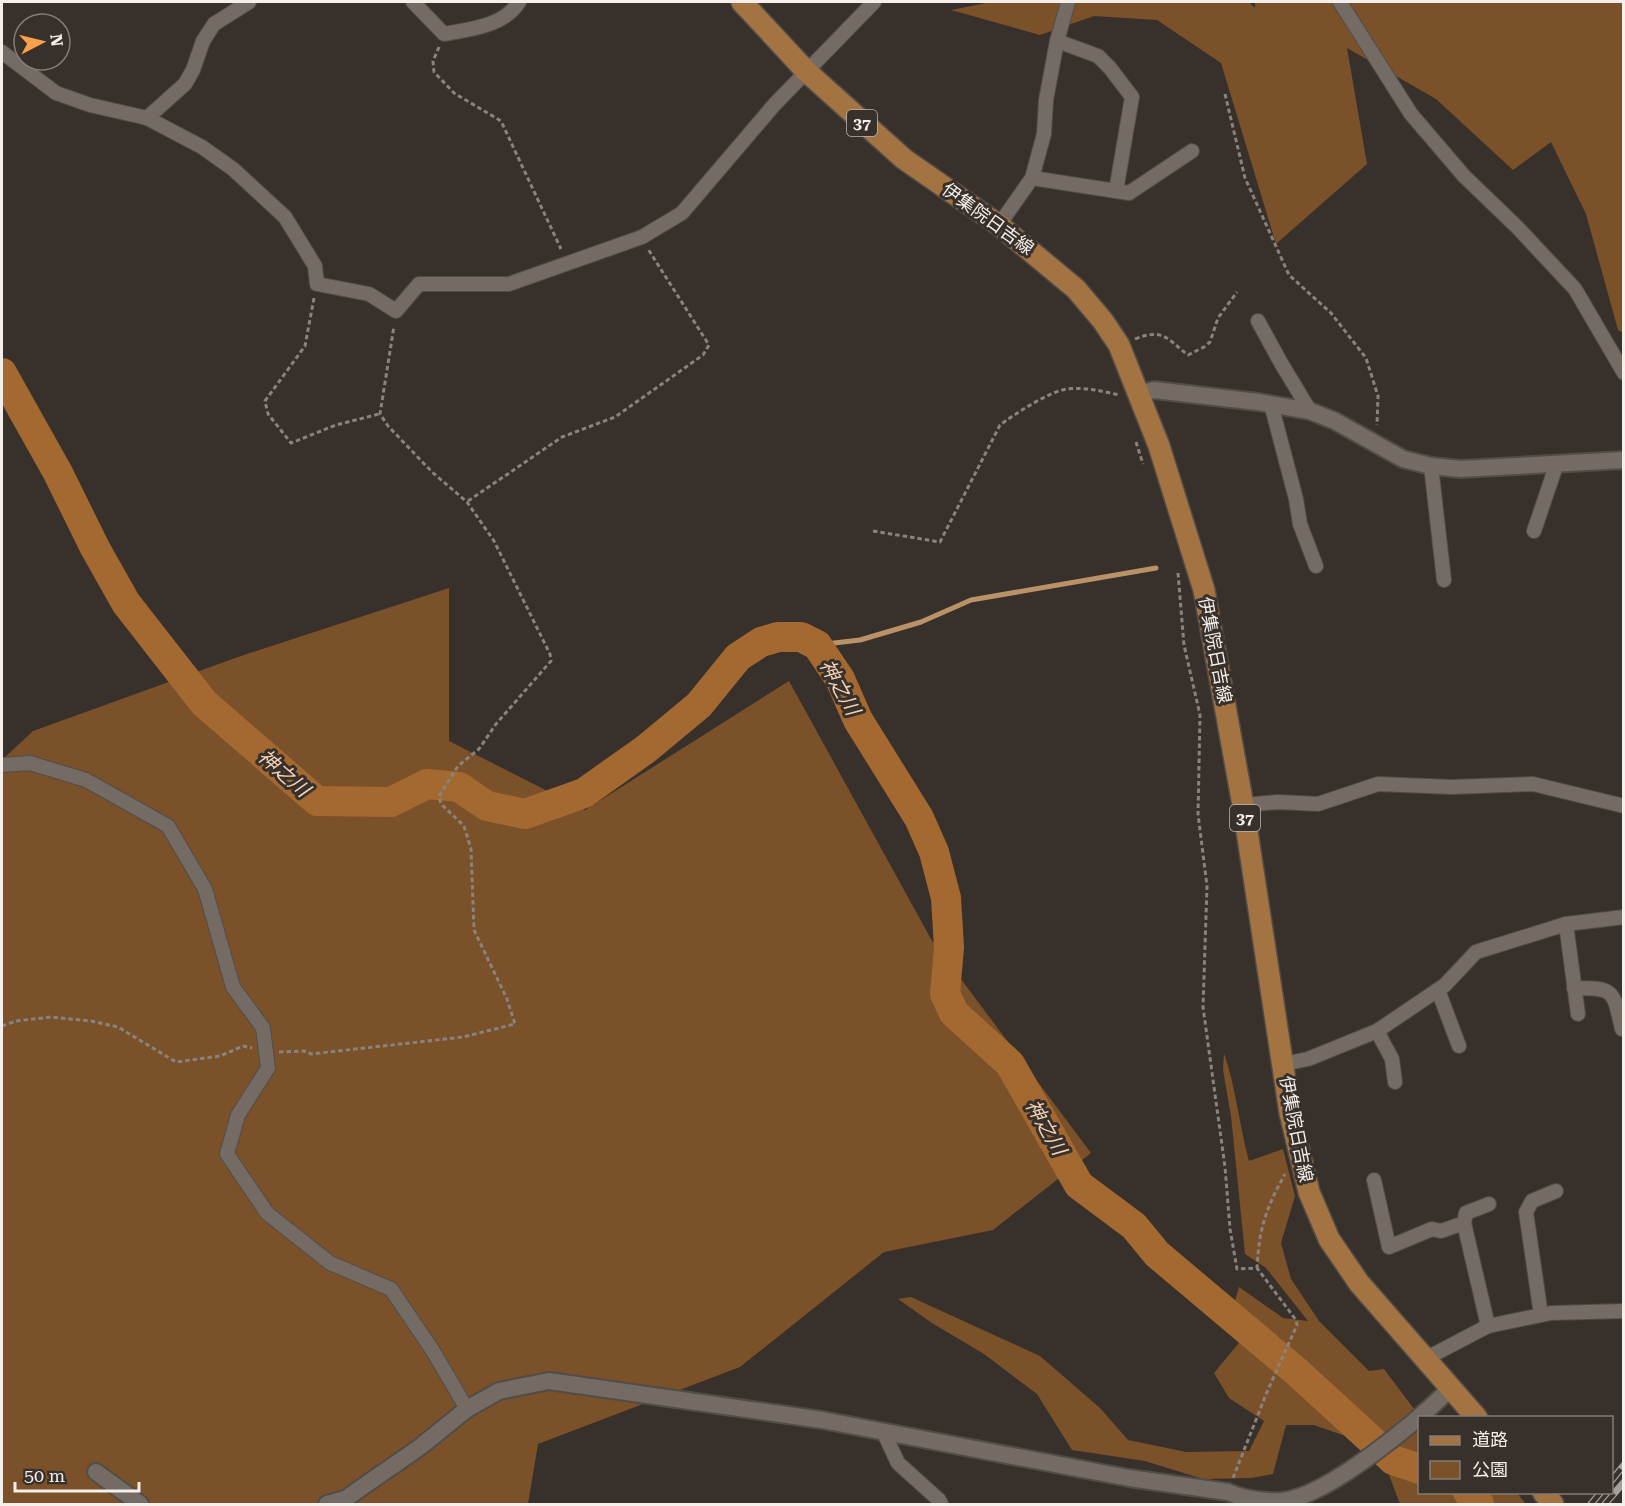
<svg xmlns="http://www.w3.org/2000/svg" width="1625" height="1506" font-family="'Roboto Serif','Noto Sans JP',serif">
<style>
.green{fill:#7b512a}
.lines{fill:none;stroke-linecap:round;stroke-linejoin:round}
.stream{stroke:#bb9168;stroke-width:5}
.river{stroke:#a36930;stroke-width:30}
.minor-casing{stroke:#524c47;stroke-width:16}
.tertiary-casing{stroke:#524c47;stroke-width:20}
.primary-casing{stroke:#524c47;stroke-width:24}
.path{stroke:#89837e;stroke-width:3;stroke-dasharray:4.5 3;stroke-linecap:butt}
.minor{stroke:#736b64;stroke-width:14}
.tertiary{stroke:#736b64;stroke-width:16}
.primary{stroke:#a47342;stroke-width:21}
.rail-casing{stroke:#a7a09c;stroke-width:7}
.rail{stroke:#38302a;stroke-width:4.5;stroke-dasharray:14;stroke-linecap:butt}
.labels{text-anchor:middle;stroke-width:6;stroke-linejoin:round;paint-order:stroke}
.shield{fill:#38302a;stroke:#bcb6b1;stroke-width:1.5}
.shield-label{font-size:16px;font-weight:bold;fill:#f4efeb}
.street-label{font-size:18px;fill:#f4efeb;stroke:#38302a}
.water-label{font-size:20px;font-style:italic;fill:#f4d2b6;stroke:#38302a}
</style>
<rect width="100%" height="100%" fill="#38302a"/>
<g class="green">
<polygon points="991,2 1249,2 1255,8 1255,2 1623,2 1623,333 1618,330 1586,214 1551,142 1513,170 1436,99 1347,48 1367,164 1276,244 1221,63 1157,20 1094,16 1040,35 951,10"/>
<polygon points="449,588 449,741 585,810 789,681 931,939 1091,1153 993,1230 884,1252 740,1367 538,1444 528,1504 2,1504 2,760 33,731 238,657"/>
<path d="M1224,1053C1236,1088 1239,1125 1249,1161L1283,1149L1295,1196L1281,1243L1291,1279L1319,1321L1369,1371L1384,1369L1420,1417V1492L1517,1493L1526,1504H1400L1386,1467L1380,1460L1354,1439L1314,1425H1286L1273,1474L1251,1478L1203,1479L1145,1461L1072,1450L1037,1394L984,1354L932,1323L898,1299L911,1297L1040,1356L1100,1408L1128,1440L1186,1452L1249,1451L1264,1421L1229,1398L1214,1373L1253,1326L1233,1308L1239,1287L1283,1318L1308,1321L1266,1268L1245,1254L1231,1116L1223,1070Z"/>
</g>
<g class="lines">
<polyline class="stream" points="817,645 860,640 921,622 971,600 1156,568"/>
<g class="river">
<polyline points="2,373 58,473 95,548 126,603 204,703 317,801 391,802 427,784 459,787 487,806 525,814 584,793 646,749 699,705 738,657 761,642 778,637 801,637 817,645 840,679 858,720 919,818 934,852 946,898 949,947 945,994 954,1013 1010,1064 1079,1185 1134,1226 1157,1254 1297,1372 1393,1460 1420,1469"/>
<polyline points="1468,1492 1479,1504"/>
</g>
<g class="minor-casing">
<g id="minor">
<path d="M413,2L444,34C470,29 503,27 519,2"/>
<polyline points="1340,2 1411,114 1464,176 1517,227 1575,289 1624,373"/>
<polyline points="1057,41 1068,2"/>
<polyline points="2,52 56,93 90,105 147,118 202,147 233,169 285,217 315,266 317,284 369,294 396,311 419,284 509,284 642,237 682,213 774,105 874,2"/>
<polyline points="147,118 185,84 193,70 203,41 214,24 249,2"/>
<polyline points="1116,191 1129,193 1192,151"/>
<polyline points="999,225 1032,178 1116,191 1132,97 1110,68 1098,56 1057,41 1046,100 1044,134 1032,178"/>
<polyline points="1258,321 1281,363 1310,411"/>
<polyline points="1271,404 1296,499 1300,524 1316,566"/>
<polyline points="1431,466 1444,580"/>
<polyline points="1534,531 1557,463"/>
<polyline points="2,765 30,763 86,780 168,826 205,889 233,987 263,1028 268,1068 238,1115 227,1154 267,1213 330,1263 391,1289 433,1351 467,1409"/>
<polyline points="1243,805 1278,802 1318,804 1378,784 1452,787 1533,784 1624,806"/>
<polyline points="1566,924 1578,1014"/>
<path d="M1574,988C1615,988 1613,990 1622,1029L1624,1028"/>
<polyline points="1438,990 1459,1046"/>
<polyline points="1377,1031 1392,1059 1395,1082"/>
<polyline points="1283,1064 1308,1059 1377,1031 1445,985 1476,952 1566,924 1624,917"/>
<polyline points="1374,1180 1389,1247 1432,1229 1441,1231 1464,1223 1488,1326"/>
<polyline points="1464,1223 1466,1213 1489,1204"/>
<polyline points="1541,1315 1526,1212 1532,1201 1556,1191"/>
<polyline points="1425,1359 1488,1326 1551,1313 1624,1311"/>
<polyline points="883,1431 898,1463 939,1500 941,1504"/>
</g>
</g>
<g class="tertiary-casing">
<g id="tertiary">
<polyline points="1138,394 1154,390 1258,402 1310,411 1335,421 1403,459 1431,466 1461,469 1624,460"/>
<polyline points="96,1472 140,1504"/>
<path d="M327,1504L345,1499L420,1447L467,1409L499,1391L549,1381L822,1420L1129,1478L1228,1492C1243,1499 1265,1502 1282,1501C1329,1496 1417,1421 1451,1388"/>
</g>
</g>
<g class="primary-casing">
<g id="primary">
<polyline points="742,2 807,72 904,159 999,225 1076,289 1103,321 1119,345 1159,446 1204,590 1243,805 1290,1113 1309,1192 1329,1239 1359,1283 1477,1418"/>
<polyline points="1543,1492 1553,1504"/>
</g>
</g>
<g class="path">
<polyline points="439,47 433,61 434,72 454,93 501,121 561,249"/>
<polyline points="1225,94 1245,178 1289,275 1331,313 1366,358 1378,396 1377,425"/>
<polyline points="314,298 305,346 265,401 268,414 291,443 336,425 379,414"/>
<path d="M1135,339C1163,328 1166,338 1188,355L1204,347L1210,342L1218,318L1237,292"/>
<polyline points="1136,442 1143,464"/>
<polyline points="468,501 562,437 615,417 703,355 709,345 648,249"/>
<path d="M873,531L940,542L1000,425C1013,415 1050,391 1067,389C1085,387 1102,391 1119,395"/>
<path d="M1178,573L1184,645L1200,715L1198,814L1207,886L1203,1007L1225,1167L1230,1229L1237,1269L1257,1268C1259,1229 1266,1208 1285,1174"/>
<polyline points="2,1026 16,1021 51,1017 91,1021 118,1027 176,1062 220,1056 243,1046 252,1048"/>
<polyline points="279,1052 304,1051 311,1054 463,1037 515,1024 507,999 474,930 471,849 464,826 441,804 439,796 458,766 479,749 496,724 551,661 550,654 494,541 467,502 432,472 388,426 380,414 394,326"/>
<polyline points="1233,1478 1267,1392 1297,1325 1296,1320 1257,1268"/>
</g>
<use href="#minor" class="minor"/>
<use href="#tertiary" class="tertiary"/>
<use href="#primary" class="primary"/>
<g class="rail-casing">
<g id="rail">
<polyline points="1612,1480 1624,1465"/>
<polyline points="1591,1504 1601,1492"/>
<polyline points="1605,1504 1624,1482"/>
</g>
</g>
<use href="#rail" class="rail"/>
</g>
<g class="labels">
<g class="shield">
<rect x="847" y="110" width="30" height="26" rx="4.5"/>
<rect x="1230" y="805" width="30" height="26" rx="4.5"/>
</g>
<g class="shield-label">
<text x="862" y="129">37</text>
<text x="1245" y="824">37</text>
</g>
<g class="street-label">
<text transform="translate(988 219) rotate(36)" y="6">伊集院日吉線</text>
<text transform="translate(1215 650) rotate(79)" y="6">伊集院日吉線</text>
<text transform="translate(1296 1129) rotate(79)" y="6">伊集院日吉線</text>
</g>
<g class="water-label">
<text transform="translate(840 687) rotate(61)" y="7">神之川</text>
<text transform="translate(284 773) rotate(41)" y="7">神之川</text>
<text transform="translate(1046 1127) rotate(60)" y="7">神之川</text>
</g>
</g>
<rect width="1625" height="1506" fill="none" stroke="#f4efeb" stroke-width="6"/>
<rect x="1418" y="1416" width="195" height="78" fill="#38302a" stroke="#837c77" stroke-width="1.5"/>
<rect x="1430" y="1436" width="30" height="9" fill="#a47342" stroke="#837c77" stroke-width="1.5"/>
<text x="1472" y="1446" font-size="18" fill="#f4efeb">道路</text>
<rect x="1430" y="1461" width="30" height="18" fill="#7b512a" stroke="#837c77" stroke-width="1.5"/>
<text x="1472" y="1476" font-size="18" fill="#f4efeb">公園</text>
<g transform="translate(42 42) rotate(83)"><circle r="28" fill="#38302a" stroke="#837c77" stroke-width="1.5"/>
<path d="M0-4.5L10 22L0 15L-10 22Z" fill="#f8a04b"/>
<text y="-9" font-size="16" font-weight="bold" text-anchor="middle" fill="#f4efeb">N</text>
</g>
<path d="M15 1482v9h124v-9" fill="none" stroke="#f4efeb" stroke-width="3"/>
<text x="24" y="1482" font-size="18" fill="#f4efeb" stroke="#38302a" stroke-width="4.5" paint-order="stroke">50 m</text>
</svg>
